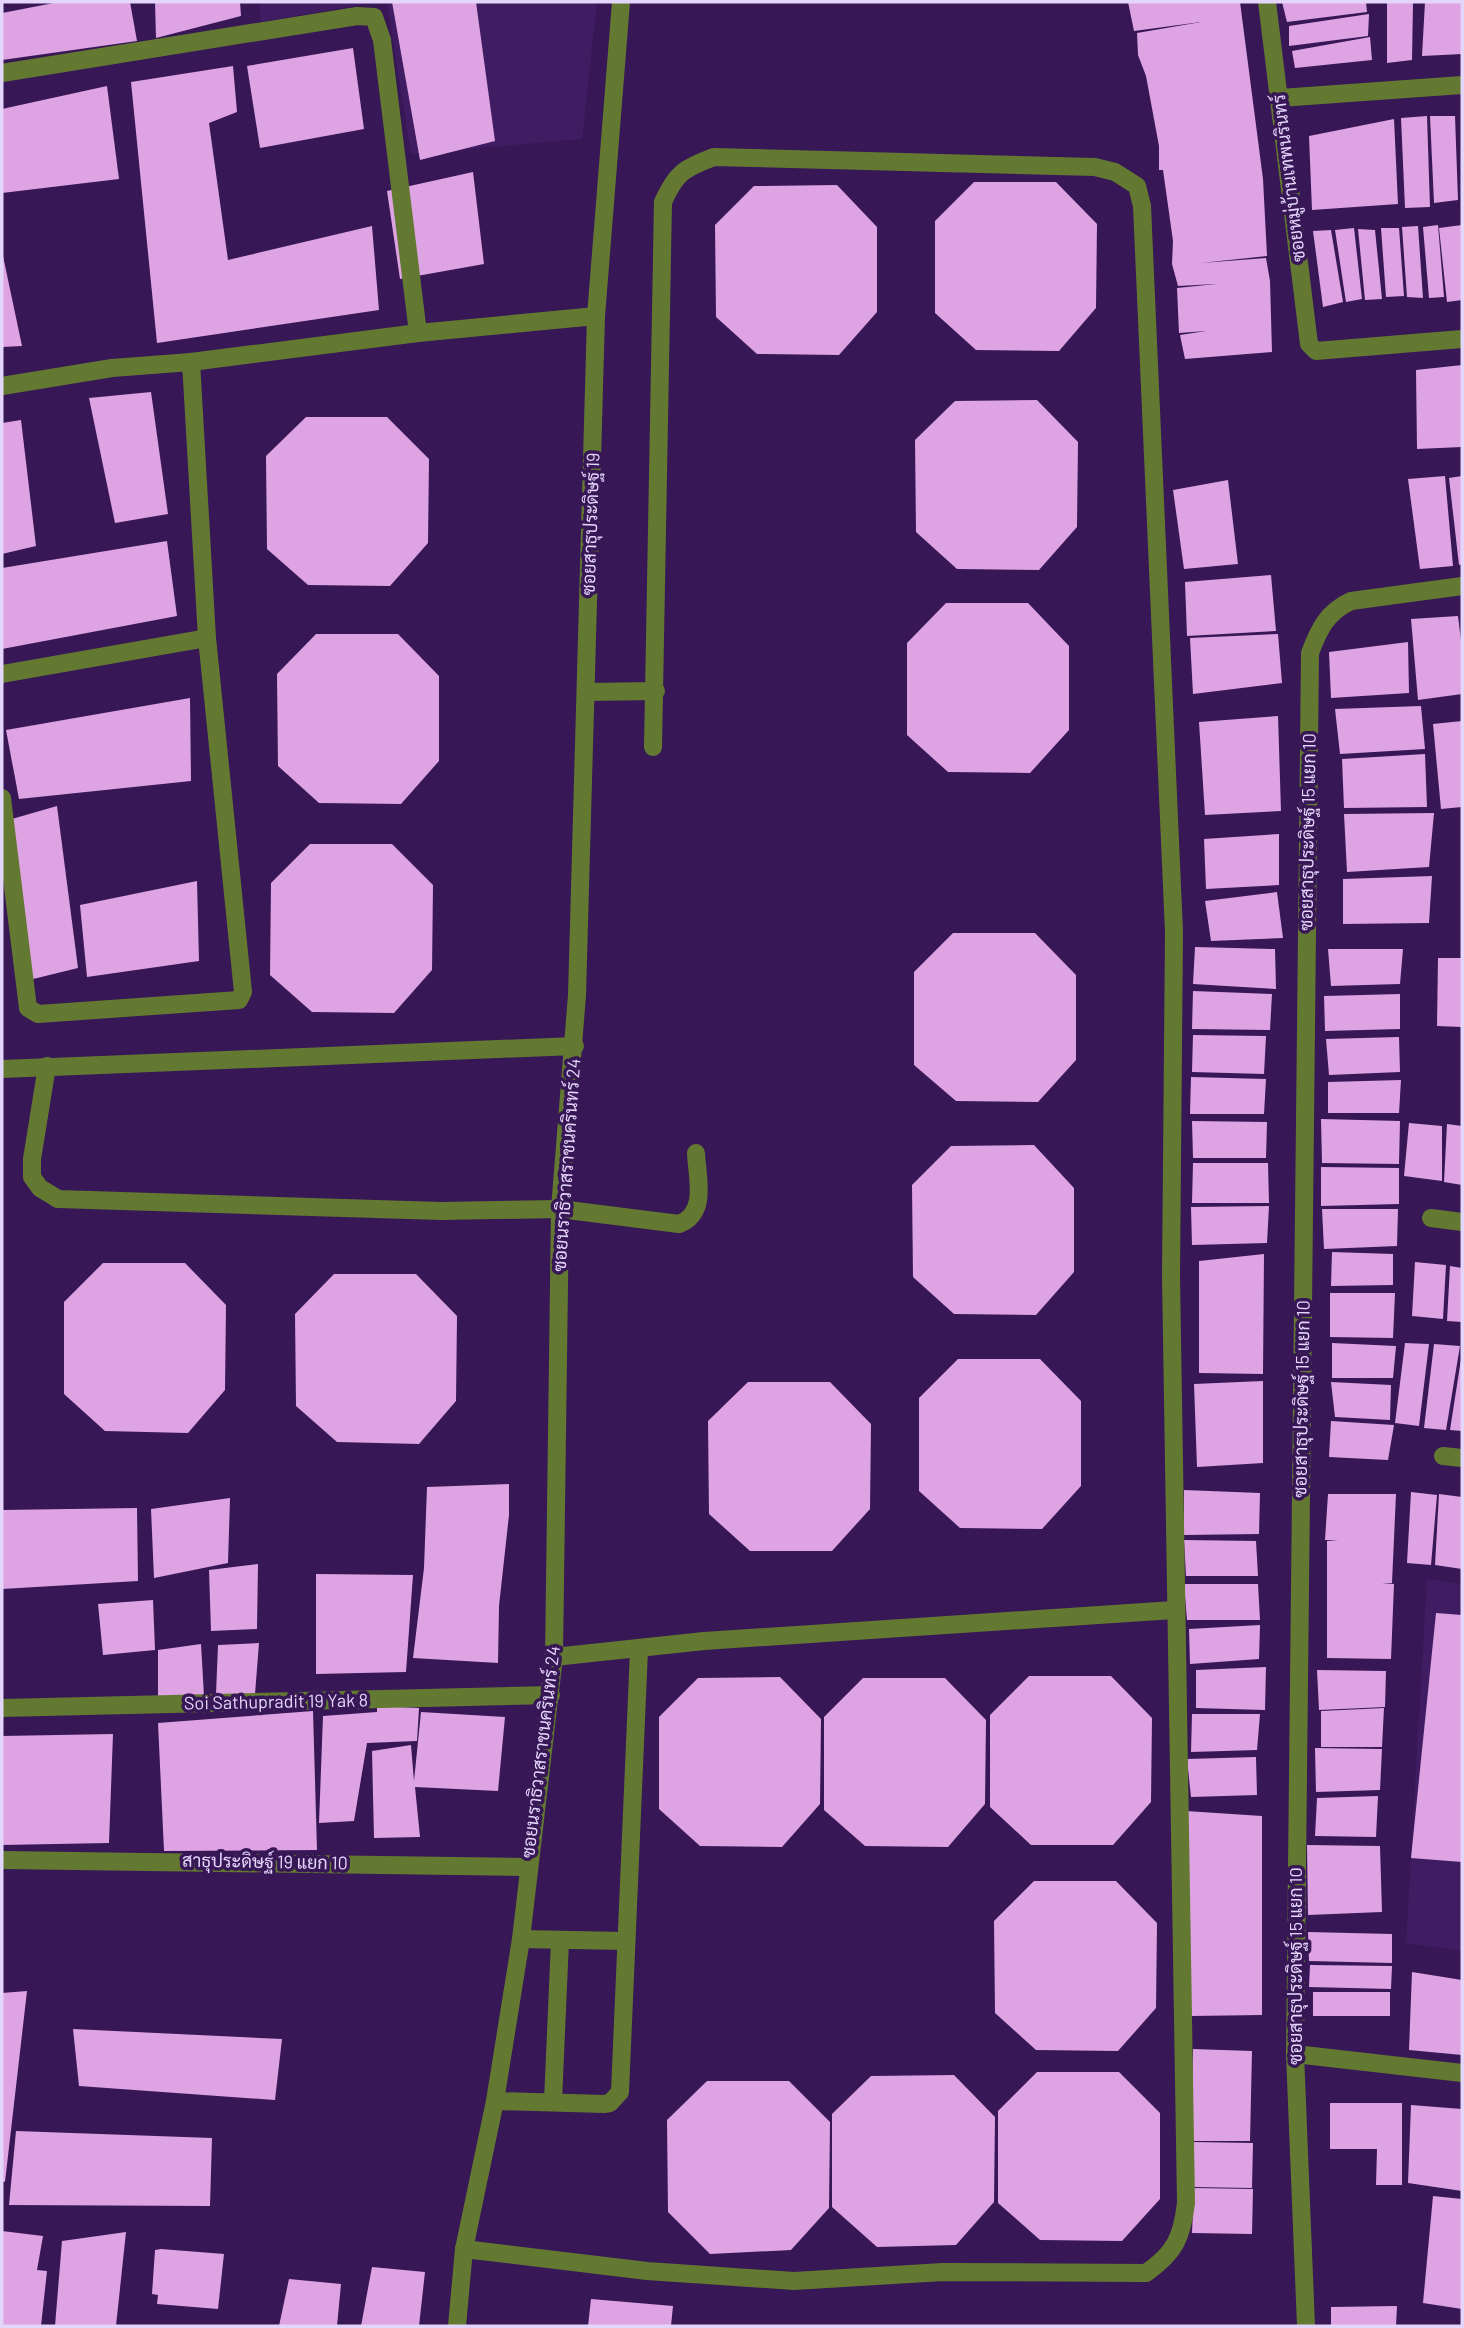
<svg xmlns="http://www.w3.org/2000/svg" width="1464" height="2328" font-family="Barlow,Sarabun,sans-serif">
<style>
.built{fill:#401d62}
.building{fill:#dea3e2}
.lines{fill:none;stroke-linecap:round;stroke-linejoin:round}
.minor{stroke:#637931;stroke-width:18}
.labels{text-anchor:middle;stroke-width:7;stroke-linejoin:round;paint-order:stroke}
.street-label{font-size:18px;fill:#e4d5fb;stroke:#371755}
</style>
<rect width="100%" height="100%" fill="#371755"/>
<g class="built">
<polygon points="259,2 375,2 261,22"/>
<polygon points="387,2 597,2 582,139 411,154"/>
<polygon points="1427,1579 1462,1584 1462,1951 1406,1943"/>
</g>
<g class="building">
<polygon points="59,2 130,2 137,41 2,60 2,13"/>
<polygon points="155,2 240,2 241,16 156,38"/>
<polygon points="392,2 476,2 495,141 420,160"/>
<polygon points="1128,2 1240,2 1263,179 1267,256 1201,263 1266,258 1270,281 1272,352 1185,359 1180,335 1206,331 1179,333 1177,288 1216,284 1178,286 1172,264 1173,241 1163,170 1159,170 1159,146 1146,76 1138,55 1137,33 1201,22 1134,31"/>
<polygon points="1282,2 1366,2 1367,12 1287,22"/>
<polygon points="1387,2 1413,2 1412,60 1387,63"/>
<polygon points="1425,2 1462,2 1462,54 1422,56"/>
<polygon points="1369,14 1368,36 1289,46 1289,26"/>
<polygon points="1370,37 1372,60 1295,68 1292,51"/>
<polygon points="353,48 364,129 260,148 247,66"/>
<polygon points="233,66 237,112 209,123 228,260 372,226 379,310 157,343 131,82"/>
<polygon points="107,86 119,179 2,193 2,109"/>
<polygon points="1427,116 1430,207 1405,208 1401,118"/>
<polygon points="1430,116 1455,116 1458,200 1434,203"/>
<polygon points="1394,119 1398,204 1312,210 1309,136"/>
<polygon points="473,172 484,264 400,279 387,191"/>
<polygon points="974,182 1056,182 1097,224 1096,308 1059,351 976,350 935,313 935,221"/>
<polygon points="837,185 877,227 877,312 839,355 757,354 716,317 715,225 754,186"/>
<polygon points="1438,225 1444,297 1429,298 1423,227"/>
<polygon points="1462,225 1462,300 1447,302 1439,228"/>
<polygon points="1418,226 1423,298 1407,297 1402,227"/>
<polygon points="1354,228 1362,299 1346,302 1335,230"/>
<polygon points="1381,228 1399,228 1404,296 1386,297"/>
<polygon points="1358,229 1375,230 1382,299 1365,300"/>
<polygon points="1331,230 1343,302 1323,307 1313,231"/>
<polygon points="2,256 3,256 22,346 2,347"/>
<polygon points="1462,365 1462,447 1417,449 1416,370"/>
<polygon points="151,392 168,514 115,523 89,398"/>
<polygon points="1037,400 1078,442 1077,527 1039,570 957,569 916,532 915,440 955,401"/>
<polygon points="306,417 387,417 429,459 428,543 390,586 308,585 267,549 266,456"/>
<polygon points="21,420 36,546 2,554 2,423"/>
<polygon points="1445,476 1453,566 1420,569 1408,479"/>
<polygon points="1462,476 1462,564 1459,565 1449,478"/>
<polygon points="1228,480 1238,564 1184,569 1173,490"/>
<polygon points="167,541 177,616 2,649 2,568"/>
<polygon points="1271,575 1276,631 1187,636 1185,582"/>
<polygon points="946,603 1028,603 1069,646 1069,730 1030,773 948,772 907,735 907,643"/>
<polygon points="1458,616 1462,649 1462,694 1418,700 1411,619"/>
<polygon points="316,634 398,634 439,676 439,761 401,804 319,803 278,766 277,674"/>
<polygon points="1278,634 1282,683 1193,694 1190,638"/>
<polygon points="1408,642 1409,693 1331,698 1329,652"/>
<polygon points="190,698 191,781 19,799 6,730"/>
<polygon points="1421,706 1425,749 1340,754 1335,709"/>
<polygon points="1278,716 1281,811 1205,815 1199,722"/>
<polygon points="1462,721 1462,807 1441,809 1433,724"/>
<polygon points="1425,754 1427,807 1344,808 1342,759"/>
<polygon points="57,806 78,968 25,981 5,821"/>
<polygon points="1434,813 1429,867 1347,872 1344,814"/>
<polygon points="1279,834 1279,885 1206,889 1204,839"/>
<polygon points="310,844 392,844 433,885 432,970 394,1013 312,1012 270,975 271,883"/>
<polygon points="1432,876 1429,923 1343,924 1343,879"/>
<polygon points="197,881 199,961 87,977 80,905"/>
<polygon points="1277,892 1283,938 1211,941 1205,901"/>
<polygon points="953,933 1035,933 1076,975 1076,1060 1038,1102 956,1101 914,1065 914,972"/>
<polygon points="1195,947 1275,949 1276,989 1193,984"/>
<polygon points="1328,949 1403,949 1400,984 1331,986"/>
<polygon points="1438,958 1462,958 1462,1027 1437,1026"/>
<polygon points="1193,991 1272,994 1270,1030 1192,1029"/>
<polygon points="1400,994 1400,1029 1325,1031 1324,996"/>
<polygon points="1193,1035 1266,1036 1264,1074 1192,1072"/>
<polygon points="1399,1037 1400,1072 1329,1075 1326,1039"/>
<polygon points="1191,1077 1266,1079 1264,1114 1190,1114"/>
<polygon points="1401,1080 1399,1113 1328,1113 1328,1082"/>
<polygon points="1321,1119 1400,1121 1399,1164 1322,1163"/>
<polygon points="1192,1121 1267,1122 1266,1158 1193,1158"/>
<polygon points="1409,1123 1442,1126 1442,1181 1404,1176"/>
<polygon points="1447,1124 1462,1126 1462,1185 1444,1182"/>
<polygon points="1034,1145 1074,1188 1074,1272 1036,1315 954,1314 913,1277 912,1185 951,1146"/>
<polygon points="1193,1163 1268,1163 1269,1203 1192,1203"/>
<polygon points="1321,1167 1399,1168 1399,1204 1321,1206"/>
<polygon points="1269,1206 1267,1243 1192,1245 1191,1207"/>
<polygon points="1322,1209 1398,1209 1397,1246 1324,1249"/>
<polygon points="1332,1252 1393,1254 1393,1285 1331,1286"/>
<polygon points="1264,1254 1263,1374 1199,1373 1199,1261"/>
<polygon points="1415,1262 1446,1265 1443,1319 1412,1316"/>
<polygon points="103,1263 185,1263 226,1305 225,1390 188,1433 105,1431 64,1394 64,1302"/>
<polygon points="1450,1266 1462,1268 1462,1322 1447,1321"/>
<polygon points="334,1274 416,1274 457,1316 456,1401 419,1444 337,1442 296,1406 295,1314"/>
<polygon points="1330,1293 1395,1293 1393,1338 1330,1337"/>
<polygon points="1332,1343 1396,1346 1393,1378 1332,1378"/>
<polygon points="1405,1343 1429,1344 1419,1426 1395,1423"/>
<polygon points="1434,1344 1460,1346 1446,1430 1424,1428"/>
<polygon points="958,1359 1040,1359 1081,1401 1081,1486 1042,1529 960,1528 919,1491 919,1398"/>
<polygon points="1461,1359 1462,1359 1462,1431 1450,1430"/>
<polygon points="1263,1381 1263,1463 1197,1467 1194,1384"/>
<polygon points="748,1382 830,1382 871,1424 870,1509 832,1551 750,1551 709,1514 708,1421"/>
<polygon points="1331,1382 1391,1385 1390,1420 1335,1417"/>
<polygon points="1331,1421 1394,1425 1388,1460 1329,1457"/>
<polygon points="509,1484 509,1515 499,1606 498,1663 413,1658 424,1568 427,1487"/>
<polygon points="1184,1490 1260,1493 1259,1534 1184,1535"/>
<polygon points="1411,1492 1437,1495 1431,1565 1407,1563"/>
<polygon points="1328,1494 1396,1494 1392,1583 1382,1583 1394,1584 1391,1659 1327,1658 1327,1541 1338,1540 1325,1540"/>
<polygon points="1439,1494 1462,1497 1462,1569 1435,1565"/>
<polygon points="230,1498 228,1563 154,1578 151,1509"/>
<polygon points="137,1508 138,1581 2,1589 2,1510"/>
<polygon points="1184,1540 1256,1541 1258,1576 1186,1576"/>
<polygon points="258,1564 257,1629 211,1631 209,1570"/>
<polygon points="316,1574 413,1575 406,1672 316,1674"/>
<polygon points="1184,1584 1258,1584 1260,1620 1187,1620"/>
<polygon points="153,1600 155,1650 103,1655 98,1604"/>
<polygon points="1436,1613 1462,1615 1462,1862 1411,1858"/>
<polygon points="1260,1625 1259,1659 1190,1664 1189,1629"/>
<polygon points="259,1643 255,1694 216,1694 218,1645"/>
<polygon points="201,1644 204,1696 158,1699 158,1650"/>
<polygon points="1266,1667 1265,1710 1196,1708 1196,1670"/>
<polygon points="1317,1670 1386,1671 1385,1707 1319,1710"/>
<polygon points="1029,1676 1111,1676 1152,1718 1151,1802 1113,1845 1031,1845 990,1807 990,1715"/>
<polygon points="780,1677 821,1719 820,1804 782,1847 700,1846 659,1809 659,1717 698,1678"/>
<polygon points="863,1678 945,1678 986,1720 985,1804 948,1847 865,1846 824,1810 824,1717"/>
<polygon points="377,1706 419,1708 417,1741 367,1743 354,1821 319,1823 323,1716 377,1712"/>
<polygon points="1384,1708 1382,1747 1321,1747 1321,1711"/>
<polygon points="313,1711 317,1850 164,1851 158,1723"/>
<polygon points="421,1712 505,1717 498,1791 415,1787 420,1837 374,1838 372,1751 411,1745 414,1781"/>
<polygon points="1192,1714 1260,1714 1257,1750 1191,1752"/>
<polygon points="113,1734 109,1843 2,1845 2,1736"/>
<polygon points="1315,1748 1382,1749 1380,1790 1316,1792"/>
<polygon points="1256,1757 1257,1795 1191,1797 1187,1759"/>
<polygon points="1378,1796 1376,1837 1315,1836 1317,1798"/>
<polygon points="1186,1811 1262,1816 1262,2015 1191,2016"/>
<polygon points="1307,1845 1380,1846 1382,1912 1308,1915"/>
<polygon points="1034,1881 1116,1881 1157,1923 1156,2008 1118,2051 1036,2050 995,2013 994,1921"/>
<polygon points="1308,1932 1392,1934 1392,1963 1309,1961"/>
<polygon points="1310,1965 1392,1966 1391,1989 1309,1987"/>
<polygon points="1412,1972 1462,1980 1462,2055 1409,2050"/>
<polygon points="27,1991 5,2182 2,2181 2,1993"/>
<rect x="1313" y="1992" width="77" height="24"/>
<polygon points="73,2029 282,2039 275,2100 79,2086"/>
<polygon points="1193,2049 1252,2051 1250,2141 1191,2141"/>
<polygon points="1037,2072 1119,2072 1160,2113 1160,2199 1122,2241 1040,2240 998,2203 998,2111"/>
<polygon points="954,2075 995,2117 994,2202 956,2245 877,2247 832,2207 832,2114 871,2076"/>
<polygon points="707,2081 789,2081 830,2122 829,2208 791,2250 710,2254 668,2212 667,2120"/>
<polygon points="1330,2103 1402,2103 1402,2185 1376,2185 1377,2149 1330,2149"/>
<polygon points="1411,2105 1462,2109 1462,2191 1408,2183"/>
<polygon points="16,2131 212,2138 210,2206 9,2205"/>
<polygon points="1194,2142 1253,2143 1252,2188 1193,2187"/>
<polygon points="1194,2188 1253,2189 1252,2234 1192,2233"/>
<polygon points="1433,2196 1462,2199 1462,2309 1423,2303"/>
<polygon points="2,2231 43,2236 37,2270 47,2271 41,2326 2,2326"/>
<polygon points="126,2232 116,2326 55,2326 62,2241"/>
<polygon points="161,2249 224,2254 218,2309 157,2304 158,2295 152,2294 155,2250"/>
<polygon points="372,2267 425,2272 419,2326 361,2326"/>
<polygon points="289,2279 341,2284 337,2326 279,2326"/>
<polygon points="591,2299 673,2306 671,2326 588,2326"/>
<polygon points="1397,2306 1396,2326 1331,2326 1331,2307"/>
</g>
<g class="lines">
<g class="minor">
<polyline points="1267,2 1309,344 1316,351 1462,339"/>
<polyline points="2,73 357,16 374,17 382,40 418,333"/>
<polyline points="1280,98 1462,85"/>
<polyline points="2,386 112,368 191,362 418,333 596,316"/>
<polyline points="2,674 207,638"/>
<polyline points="586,692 656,691"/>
<polyline points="2,798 28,1008 38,1014 239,1000 243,992 207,638 191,362"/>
<path d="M47,1066L32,1159V1177L40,1188L58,1199L441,1211L560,1209L679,1224C708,1213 697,1178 696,1153"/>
<polyline points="2,1069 575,1046"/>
<polyline points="1431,1218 1462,1222"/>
<polyline points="1443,1456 1462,1458"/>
<polyline points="554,1657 704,1641 1174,1610"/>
<polyline points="2,1708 551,1695"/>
<polyline points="2,1860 528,1867"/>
<polyline points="521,1939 624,1941"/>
<polyline points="1295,2054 1462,2073"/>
<polyline points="495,2101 604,2104 610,2103 620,2092 639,1650"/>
<polyline points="553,2101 560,1941"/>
<path d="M464,2249L647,2271L794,2281L943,2272L1146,2273C1175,2253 1182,2237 1186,2203L1171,1276L1174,932L1142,206L1137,186L1115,172L1095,167L714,157C684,168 676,173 663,202L653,747"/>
<polyline points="457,2326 464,2249 495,2101 521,1939 554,1657 560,1209 577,995 596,316 621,2"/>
<path d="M1306,2326L1295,2054L1310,653C1319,629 1327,612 1351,601L1462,586"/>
</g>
</g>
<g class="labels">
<g class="street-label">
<text transform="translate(1289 178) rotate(-97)" y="6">ซอยหมู่บ้านเทพนรินทร์</text>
<text transform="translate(591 524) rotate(-88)" y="6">ซอยสาธุประดิษฐ์ 19</text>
<text transform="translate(1308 832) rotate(-89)" y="6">ซอยสาธุประดิษฐ์ 15 แยก 10</text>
<text transform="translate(567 1165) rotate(-86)" y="6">ซอยนราธิวาสราชนครินทร์ 24</text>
<text transform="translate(1302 1399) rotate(-89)" y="6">ซอยสาธุประดิษฐ์ 15 แยก 10</text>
<text transform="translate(276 1702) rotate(-1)" y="6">Soi Sathupradit 19 Yak 8</text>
<text transform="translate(541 1752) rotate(-83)" y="6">ซอยนราธิวาสราชนครินทร์ 24</text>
<text transform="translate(265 1862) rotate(1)" y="6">สาธุประดิษฐ์ 19 แยก 10</text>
<text transform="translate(1296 1966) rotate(-90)" y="6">ซอยสาธุประดิษฐ์ 15 แยก 10</text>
</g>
</g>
<rect width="1464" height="2328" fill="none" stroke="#e4d5fb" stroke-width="7"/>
</svg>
